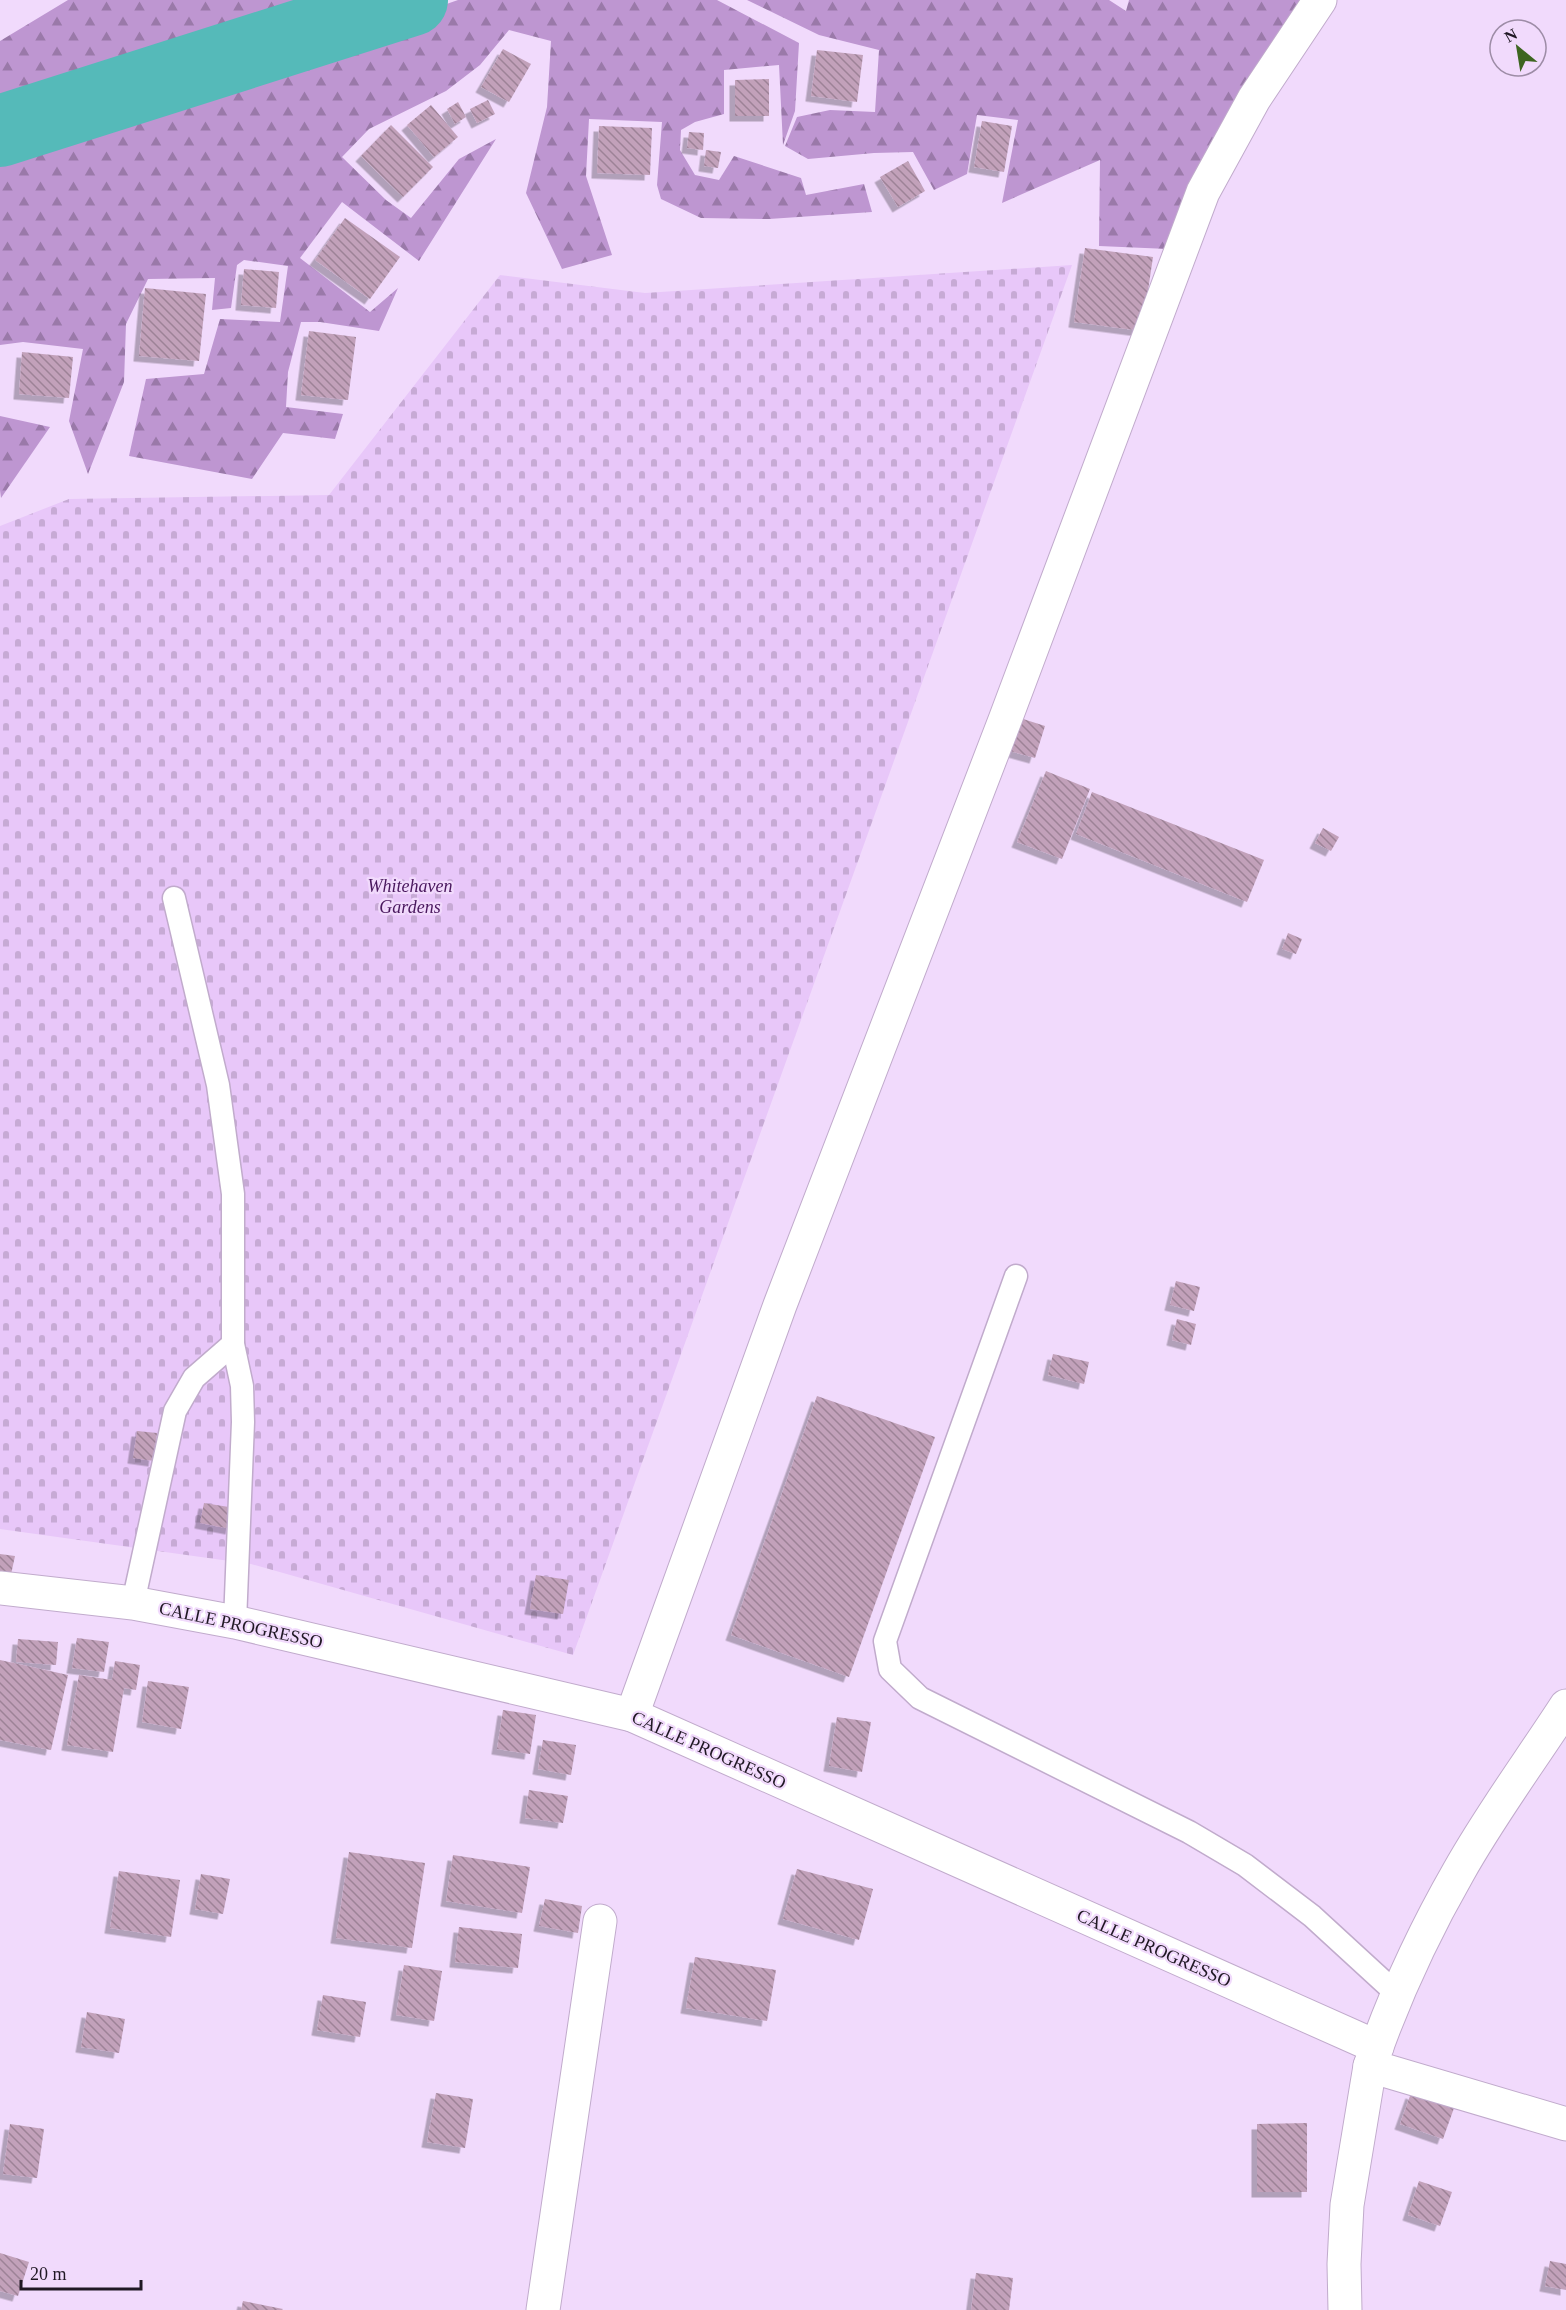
<svg xmlns="http://www.w3.org/2000/svg" width="1566" height="2310" font-family="Georgia,serif">
<style>
.forest{fill:url(#forest-firs)}
.cemetery{fill:url(#cemetery-stones)}
.lines{fill:none;stroke-linecap:round;stroke-linejoin:round}
.river{stroke:#55bab9;stroke-width:72}
.building{fill:url(#building-back-hatch);filter:url(#shadow)}
.lane-casing{stroke:#c1abcc;stroke-width:25}
.street-casing{stroke:#c1abcc;stroke-width:35}
.secondary-casing{stroke:#c1abcc;stroke-width:35}
.primary-casing{stroke:#c1abcc;stroke-width:35}
.lane{stroke:#fff;stroke-width:22}
.street{stroke:#fff;stroke-width:33}
.secondary{stroke:#fff;stroke-width:33}
.primary{stroke:#fff;stroke-width:33}
.labels{text-anchor:middle;stroke-width:4.5;stroke-linejoin:round;paint-order:stroke}
.park-label{font-size:18px;font-style:italic;fill:#4a185e;stroke:#f1dafc}
.street-label{font-size:18px;fill:#201824;stroke:#f1dafc}
</style>
<defs>
<pattern id="forest-firs" width="22" height="20" patternUnits="userSpaceOnUse" patternTransform="scale(1.5)"><rect width="22" height="20" fill="#be96d1"/><path d="M5 1l3.5 6h-7zM16 11l3.5 6h-7z" fill="#9a79a9"/></pattern>
<pattern id="cemetery-stones" width="16" height="16" patternUnits="userSpaceOnUse" patternTransform="scale(1.5)"><rect width="16" height="16" fill="#e8c7f9"/><path d="M2 7V4a2 2 0 0 1 4 0v3zM10 15v-3a2 2 0 0 1 4 0v3z" fill="#c7aad5"/></pattern>
<pattern id="building-back-hatch" width="6" height="6" patternUnits="userSpaceOnUse" patternTransform="scale(1.5)"><rect width="6" height="6" fill="#c2a1ba"/><path d="M-1 5l2 2M0 0l6 6M5-1l2 2" fill="none" stroke="#9d8297"/></pattern>
<filter id="shadow"><feDropShadow dx="-5.5" dy="5.5" stdDeviation="0" flood-color="#0004"/></filter>
</defs>
<rect width="100%" height="100%" fill="#f1dafc"/>
<g class="forest">
<polygon points="68,0 371,0 156,67 0,120 0,41"/>
<polygon points="458,0 717,0 799,43 795,111 783,145 779,65 724,70 724,114 695,122 681,130 680,150 695,175 719,180 734,156 801,178 806,195 864,184 872,212 769,219 701,218 661,199 657,185 662,122 589,119 586,176 612,255 562,269 526,193 547,107 551,41 509,30 480,65 446,91 369,129 342,157 386,200 411,218 459,159 496,139 419,261 342,202 300,258 370,312 398,288 379,331 320,322 301,322 288,372 286,407 343,414 335,439 283,433 252,479 129,456 146,379 204,374 220,319 280,322 288,266 244,260 237,265 231,308 212,310 215,278 148,279 126,324 124,382 88,474 69,421 83,349 23,342 0,345 0,148 204,89"/>
<polygon points="747,0 1109,0 1126,11 1129,0 1308,0 1168,249 1099,246 1100,160 1002,203 1018,120 977,115 967,174 934,190 913,152 874,153 808,159 785,146 797,117 830,110 875,112 879,50 819,35"/>
<polygon points="0,416 50,427 1,498 0,490"/>
</g>
<polygon class="cemetery" points="1072,265 573,1655 251,1564 0,1529 0,526 69,499 329,495 500,275 645,293"/>
<g class="lines">
<polyline class="river" points="0,131 412,0"/>
</g>
<g class="building">
<polygon points="503,49 531,64 509,102 481,87"/>
<polygon points="817,50 863,55 857,102 811,96"/>
<polygon points="769,79 769,116 735,116 735,80"/>
<polygon points="488,100 495,114 477,123 470,109"/>
<polygon points="458,102 466,117 455,124 447,109"/>
<polygon points="431,105 458,137 434,157 407,125"/>
<polygon points="982,121 1012,126 1004,172 974,167"/>
<polygon points="391,125 433,167 403,197 361,156"/>
<polygon points="599,126 652,128 650,175 597,173"/>
<polygon points="689,132 704,133 703,150 687,148"/>
<polygon points="706,150 721,152 718,168 704,166"/>
<polygon points="908,161 925,191 898,207 880,177"/>
<polygon points="345,218 400,257 370,299 315,260"/>
<polygon points="1085,248 1153,257 1142,331 1074,322"/>
<polygon points="244,269 279,272 276,308 241,305"/>
<polygon points="145,288 206,294 199,361 139,356"/>
<polygon points="309,331 356,337 348,400 301,395"/>
<polygon points="22,352 73,357 69,398 19,394"/>
<polygon points="1020,718 1045,726 1035,758 1010,751"/>
<polygon points="1046,771 1090,789 1062,859 1017,842"/>
<polygon points="1092,792 1264,860 1247,902 1076,834"/>
<polygon points="1323,828 1339,837 1331,851 1315,843"/>
<polygon points="1288,933 1302,939 1296,954 1282,949"/>
<polygon points="1176,1281 1200,1287 1194,1311 1170,1305"/>
<polygon points="1177,1319 1196,1324 1191,1345 1172,1340"/>
<polygon points="1053,1354 1089,1362 1084,1384 1048,1375"/>
<polygon points="817,1396 935,1437 849,1677 731,1635"/>
<polygon points="137,1431 157,1433 154,1461 133,1458"/>
<polygon points="204,1503 235,1508 231,1529 200,1523"/>
<polygon points="0,1554 15,1556 10,1579 0,1577"/>
<polygon points="536,1575 569,1580 563,1614 530,1609"/>
<polygon points="77,1638 109,1642 104,1672 72,1668"/>
<polygon points="18,1639 58,1642 56,1665 16,1662"/>
<polygon points="0,1660 68,1675 51,1750 0,1740"/>
<polygon points="115,1661 140,1665 136,1690 124,1688 113,1752 67,1745 79,1675 112,1680"/>
<polygon points="148,1681 189,1687 181,1729 142,1722"/>
<polygon points="503,1710 536,1715 530,1754 497,1749"/>
<polygon points="837,1717 871,1722 862,1772 829,1766"/>
<polygon points="543,1740 576,1745 571,1775 538,1769"/>
<polygon points="529,1790 568,1796 563,1823 525,1818"/>
<polygon points="349,1852 425,1863 412,1948 336,1938"/>
<polygon points="453,1855 530,1867 522,1913 446,1901"/>
<polygon points="797,1869 873,1889 859,1940 783,1919"/>
<polygon points="119,1871 180,1880 171,1937 110,1928"/>
<polygon points="201,1874 230,1879 223,1914 195,1909"/>
<polygon points="545,1899 582,1906 578,1933 539,1926"/>
<polygon points="459,1927 522,1934 518,1968 455,1962"/>
<polygon points="695,1957 776,1970 767,2021 686,2008"/>
<polygon points="404,1965 442,1971 434,2021 396,2015"/>
<polygon points="323,1995 366,2002 360,2037 317,2030"/>
<polygon points="87,2012 125,2019 119,2053 81,2047"/>
<polygon points="436,2093 473,2099 465,2148 427,2142"/>
<polygon points="1411,2093 1454,2108 1443,2139 1400,2124"/>
<polygon points="1307,2123 1307,2192 1257,2192 1257,2124"/>
<polygon points="10,2124 44,2129 37,2178 3,2174"/>
<polygon points="1419,2181 1452,2192 1440,2226 1408,2215"/>
<polygon points="0,2253 29,2262 18,2296 0,2291"/>
<polygon points="1550,2261 1566,2264 1566,2290 1545,2286"/>
<polygon points="976,2273 1013,2278 1009,2310 971,2310"/>
<polygon points="243,2301 283,2309 282,2310 241,2310"/>
</g>
<g class="lines">
<g class="lane-casing">
<g id="lane">
<polyline points="174,898 218,1085 233,1194 233,1344 242,1386 243,1422 235,1622"/>
<polyline points="1016,1276 885,1641 890,1669 920,1698 1189,1832 1245,1865 1312,1916 1397,1994"/>
<polyline points="133,1603 175,1411 194,1378 233,1344"/>
</g>
</g>
<g class="street-casing">
<g id="street">
<polyline points="632,1715 780,1305 1005,720 1203,192 1254,99 1320,0"/>
<polyline points="1370,2066 1566,2124"/>
<polyline points="543,2310 600,1921"/>
</g>
</g>
<g class="secondary-casing">
<polyline id="secondary" points="0,1588 133,1603 235,1622 632,1715 1377,2047"/>
</g>
<g class="primary-casing">
<path id="primary" d="M1345,2310L1344,2264L1347,2205L1370,2066C1393,1999 1424,1932 1459,1871C1491,1814 1531,1760 1566,1706"/>
</g>
<use href="#lane" class="lane"/>
<use href="#street" class="street"/>
<use href="#secondary" class="secondary"/>
<use href="#primary" class="primary"/>
</g>
<g class="labels">
<g class="park-label">
<text x="410" y="892">Whitehaven<tspan x="410" dy="21">Gardens</tspan></text>
</g>
<g class="street-label">
<text transform="translate(241 1625) rotate(12)" y="6">CALLE PROGRESSO</text>
<text transform="translate(709 1750) rotate(24)" y="6">CALLE PROGRESSO</text>
<text transform="translate(1154 1948) rotate(24)" y="6">CALLE PROGRESSO</text>
</g>
</g>
<g transform="translate(1518 48) rotate(330)"><circle r="28" fill="#f1dafc" stroke="#9d8ca6" stroke-width="1.5"/>
<path d="M0-4.5L10 22L0 15L-10 22Z" fill="#3d6520"/>
<text y="-9" font-size="16" font-weight="bold" text-anchor="middle" fill="#201824">N</text>
</g>
<path d="M21 2280v9h120v-9" fill="none" stroke="#201824" stroke-width="3"/>
<text x="30" y="2280" font-size="18" fill="#201824" stroke="#f1dafc" stroke-width="4.5" paint-order="stroke">20 m</text>
</svg>
